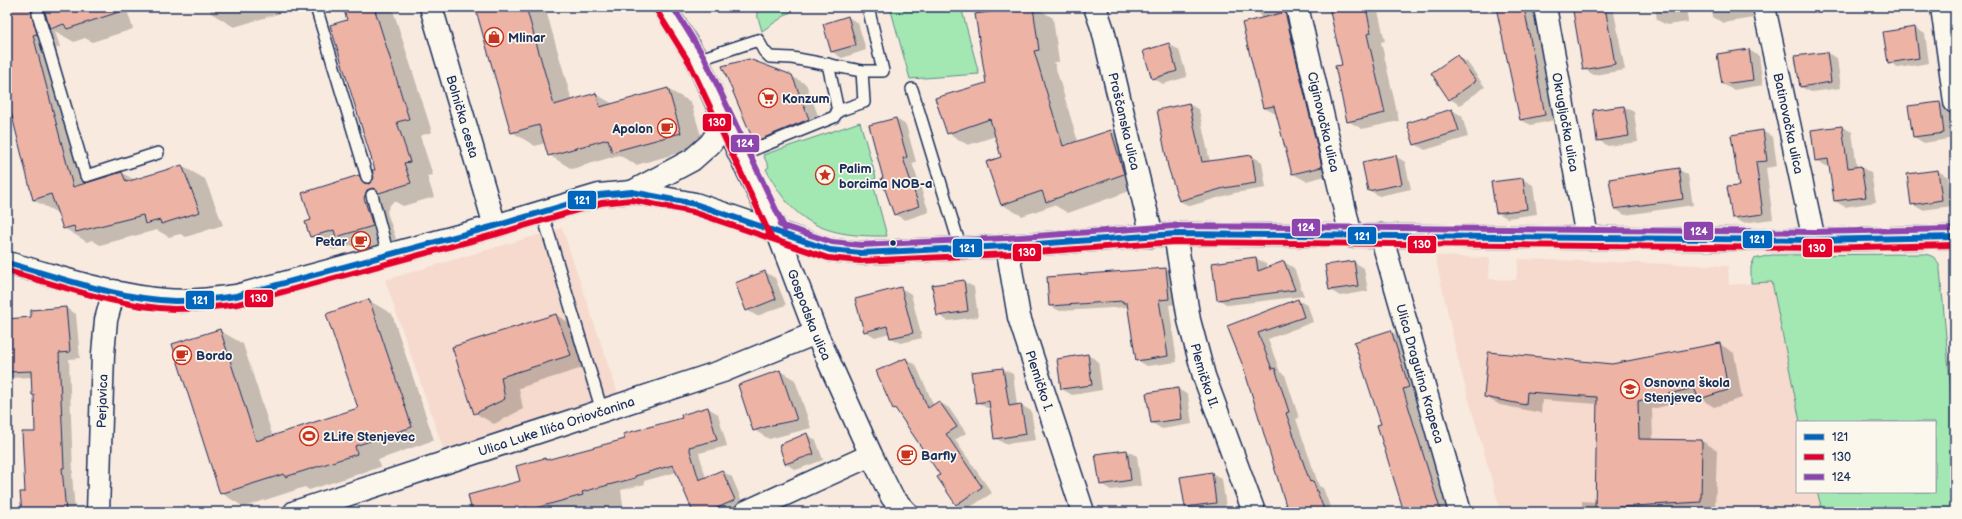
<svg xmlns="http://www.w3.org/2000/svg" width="1962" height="519" font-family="'Balsamiq Sans',sans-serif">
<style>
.built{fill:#f5dacd}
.green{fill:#a3e7b3;stroke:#5f8b88}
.shadow{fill:#0003;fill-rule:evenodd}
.building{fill:#edb4a6;stroke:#1b2f5e}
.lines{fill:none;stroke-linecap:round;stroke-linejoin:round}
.lane-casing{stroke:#1b2f5e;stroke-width:14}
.street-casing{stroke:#1b2f5e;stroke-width:25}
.secondary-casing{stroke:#1b2f5e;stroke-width:25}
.lane{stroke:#fbf7ec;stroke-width:11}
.street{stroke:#fbf7ec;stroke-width:22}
.secondary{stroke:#fbf7ec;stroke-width:22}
.bus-1-casing{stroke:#fbf7ec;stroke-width:9}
.bus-2-casing{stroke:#fbf7ec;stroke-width:9}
.bus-3-casing{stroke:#fbf7ec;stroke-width:9}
.bus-1{stroke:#0065bd;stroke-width:6}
.bus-2{stroke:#e4002b;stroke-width:6}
.bus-3{stroke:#8e44ad;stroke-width:6}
.bus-dot{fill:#1b2f5e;stroke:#fbf7ec;stroke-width:1.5}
.labels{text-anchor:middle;stroke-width:3.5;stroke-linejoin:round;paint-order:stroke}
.poi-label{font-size:13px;font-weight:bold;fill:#1b2f5e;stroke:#fbf7ec;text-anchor:start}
.street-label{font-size:13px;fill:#1b2f5e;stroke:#fbf7ec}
.line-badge{stroke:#fbf7ec;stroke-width:1.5}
.badge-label{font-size:11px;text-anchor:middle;font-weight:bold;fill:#fff}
</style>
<rect width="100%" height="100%" fill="#f8eade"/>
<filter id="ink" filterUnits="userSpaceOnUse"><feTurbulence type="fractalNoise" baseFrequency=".025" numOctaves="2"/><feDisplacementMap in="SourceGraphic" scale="8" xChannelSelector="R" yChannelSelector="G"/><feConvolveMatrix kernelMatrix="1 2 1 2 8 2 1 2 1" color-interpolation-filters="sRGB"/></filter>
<g filter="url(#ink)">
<g class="built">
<polygon points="562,228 618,394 445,454 385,280"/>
<polygon points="1435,256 1490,258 1489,279 1516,280 1519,259 1728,266 1729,285 1772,282 1800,422 1797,422 1797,492 1817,492 1823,512 1501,512 1460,368"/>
</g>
<g class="green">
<polygon points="755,7 798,7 762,31"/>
<polygon points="890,7 961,7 979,74 910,79"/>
<path d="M860,122L876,178L872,180L887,236C826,237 794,225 766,169L769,167L763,155Z"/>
<path d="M1925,254C1934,256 1938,259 1940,269L1955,437V512H1823L1817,492H1935V422H1800L1772,282L1751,283V267L1754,259L1771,255Z"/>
</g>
<g class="shadow">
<polygon points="7,7 36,7 46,14 46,11 38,7 126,7 133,29 92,42 85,38 74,42 55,31 60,47 56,48 92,182 122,173 135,180 182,166 205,179 223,225 186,237 180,234 169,237 157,230 100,245 92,240 87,242 64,228 58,213 33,200 7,92"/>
<polygon points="209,7 301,7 234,27 211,13"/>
<path d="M344,7H392L432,132L420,136L433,175L427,176L434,197L403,206L394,201L389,206L387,212L396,239L360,250L351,245L334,250L311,237L312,220L359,176L372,183L375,178L376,170L348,21ZM364,193H366L364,203Z"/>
<polygon points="476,7 545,7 572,101 596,94 613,104 667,89 691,102 704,146 636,165 619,155 572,169 549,155 545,143 535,146 512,132"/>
<polygon points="975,7 1035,7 1053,18 1059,62 1054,62 1078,142 1111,131 1131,142 1144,186 1068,213 1054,205 1022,216 1001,204 1003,158 996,136 968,145 948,133 987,84"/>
<polygon points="1258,7 1295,7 1334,174 1306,181 1293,174 1278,115 1264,108 1261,19"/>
<polygon points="1330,7 1377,7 1385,41 1381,42 1399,121 1362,129 1348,121 1343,65"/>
<polygon points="1496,7 1533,7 1555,120 1531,125 1521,120"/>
<polygon points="1573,7 1608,7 1614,12 1625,70 1594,75 1584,69"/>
<polygon points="1655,7 1686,7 1688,22 1667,25 1657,20"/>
<polygon points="1711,7 1752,7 1753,18 1723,23 1713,17"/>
<polygon points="848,17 858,23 866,50 842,58 832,52 824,25"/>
<polygon points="1915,28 1925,34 1929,63 1899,68 1889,62"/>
<polygon points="1169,44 1179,50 1187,77 1163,84 1153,78"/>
<polygon points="1749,50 1759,56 1763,85 1733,90 1723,84"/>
<polygon points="1827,53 1837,58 1841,88 1811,92 1801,87"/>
<polygon points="1457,56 1467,62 1485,87 1460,105 1450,99"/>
<path d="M791,76L806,84L823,128L770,150L755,141ZM814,117V118L763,139V137Z"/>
<polygon points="1940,103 1950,109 1954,138 1924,143 1914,137"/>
<polygon points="1189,104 1199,110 1210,162 1252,156 1262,162 1266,188 1234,193 1190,206 1179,201"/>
<polygon points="1624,107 1634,112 1638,142 1608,146 1598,140"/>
<polygon points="1452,110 1462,116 1468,137 1425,150 1415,144"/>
<polygon points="896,119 906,125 916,162 912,163 929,212 905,220 894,214 884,178"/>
<polygon points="1842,127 1852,132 1857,168 1861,167 1871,173 1876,202 1845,207 1835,201 1830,165 1826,166 1816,160"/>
<polygon points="1762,131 1773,137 1777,166 1766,168 1773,219 1743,223 1733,218 1740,187"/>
<polygon points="1395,156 1405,162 1411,189 1379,196 1369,190"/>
<polygon points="1678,169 1688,175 1693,205 1625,215 1615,209"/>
<polygon points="1938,171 1948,177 1952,206 1922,210 1912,204"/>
<polygon points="1522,179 1533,185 1537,214 1507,218 1496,212"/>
<polygon points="1256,258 1266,264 1267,269 1284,262 1294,268 1304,296 1228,305 1218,299"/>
<polygon points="1354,262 1364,268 1368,291 1340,296 1330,290"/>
<polygon points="1166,269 1176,275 1179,304 1169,305 1177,362 1147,366 1137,360 1129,307 1060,311 1050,306"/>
<polygon points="765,272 775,278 786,305 757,316 747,310"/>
<polygon points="964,282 974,287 978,317 948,321 938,315"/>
<polygon points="901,288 911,294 922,338 901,343 891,338 890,333 875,337 865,331"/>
<polygon points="368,300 392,314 434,440 378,460 380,467 309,490 305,487 244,507 221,493 219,330 243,344 273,437 359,409"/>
<polygon points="1298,300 1308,306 1313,322 1268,339 1280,372 1285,375 1299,418 1296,419 1319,486 1323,488 1332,512 1289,512 1244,366 1228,327"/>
<polygon points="66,308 76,314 80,358 69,359 73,473 72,473 75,512 23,512 36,433 35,396 32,377 7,378 7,320 32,318"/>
<polygon points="556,315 574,325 589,366 519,388 523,409 494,424 475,413 453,348"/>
<polygon points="1390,331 1404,339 1452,512 1401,512 1399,507 1403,506 1383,424"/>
<polygon points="1720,344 1734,353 1742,398 1714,407 1699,398 1652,409 1653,440 1702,441 1717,450 1715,510 1677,512 1582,512 1582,501 1596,502 1598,404 1542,400 1541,413 1500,405 1485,397 1612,365"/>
<polygon points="1088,355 1098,361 1102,390 1072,395 1062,389"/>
<polygon points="906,359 916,365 934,406 939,402 949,408 966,433 955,440 992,493 966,510 956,504 941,475 897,411 894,408"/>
<polygon points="1003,369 1013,374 1017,405 1021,405 1031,411 1036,440 1005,444 995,438 991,408 987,408 977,402"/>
<polygon points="780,371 795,380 811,428 769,439 754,430"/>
<polygon points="1178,389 1188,395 1192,424 1162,429 1152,423"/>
<polygon points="708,408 718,414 727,446 699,453 706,478 722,471 732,477 744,506 730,512 694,512 677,472 644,481 645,484 621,490 624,512 473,512 521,482 545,459 548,461 626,440"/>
<polygon points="806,434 816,440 823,460 796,470 786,464 780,446"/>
<polygon points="1127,451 1137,456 1141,486 1111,490 1101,484"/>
<polygon points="1212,473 1222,479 1226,508 1195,512 1186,507"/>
</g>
<g class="building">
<polygon points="7,7 125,7 125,10 67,29 64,24 50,29 45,12 40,7 36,7 31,12 37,34 33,35 73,187 122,172 126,182 182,165 200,212 161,224 160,220 145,224 143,215 76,232 74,226 63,229 51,194 33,200 7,96"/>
<polygon points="343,7 374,7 409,119 397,122 410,162 404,163 411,183 379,193 373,188 367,190 364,198 373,226 336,237 334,230 310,237 305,222 311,220 302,193 359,175 363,182 369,184 374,178 372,170 375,170 330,25 347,20"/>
<polygon points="475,7 526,7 554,105 596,93 600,107 668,88 681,133 612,152 608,139 548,156 539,125 511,133"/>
<polygon points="1022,7 1033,7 1039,50 1034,51 1063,146 1111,130 1124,174 1046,202 1042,191 1001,205 986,162 1001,157 990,119 947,134 935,98 986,83 975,14"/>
<polygon points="1329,7 1366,7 1371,33 1367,34 1385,113 1347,122 1335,66 1342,65"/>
<polygon points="1496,7 1524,7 1545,115 1520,120"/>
<polygon points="1594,7 1605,7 1615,64 1583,70 1573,11"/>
<polygon points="1285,12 1322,167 1292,174 1274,106 1263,108 1242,23"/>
<polygon points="848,16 856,45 831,52 823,24"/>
<polygon points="1915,27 1919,58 1888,63 1883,32"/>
<polygon points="1169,43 1177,71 1152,79 1143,51"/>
<polygon points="1749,49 1753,80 1722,84 1717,54"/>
<polygon points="1827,52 1831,82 1800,87 1795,56"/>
<polygon points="1457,55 1476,81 1449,100 1431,73"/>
<polygon points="749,59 792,75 809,119 754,142 722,66"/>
<polygon points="1940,102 1944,133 1913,137 1908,106"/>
<polygon points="1189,103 1202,162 1252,155 1256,183 1224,188 1179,201 1168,167 1157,110"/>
<polygon points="1624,106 1629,136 1597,141 1593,110"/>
<polygon points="1452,109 1459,131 1414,145 1407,123"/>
<polygon points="896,118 907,157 903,158 919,206 894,215 881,178 883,178 869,125"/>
<polygon points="1842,126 1848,168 1861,166 1866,197 1834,201 1828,159 1815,161 1811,130"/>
<polygon points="1763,130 1767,161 1756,162 1763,214 1732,218 1727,187 1739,186 1731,135"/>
<polygon points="1396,155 1402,184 1368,191 1362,162"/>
<polygon points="1679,168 1683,199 1614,209 1609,179"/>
<polygon points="1938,170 1942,200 1911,205 1907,174"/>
<polygon points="1523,178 1527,209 1496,213 1491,182"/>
<polygon points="1256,257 1258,271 1284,261 1295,290 1217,300 1212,263"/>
<polygon points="1354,261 1358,286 1329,290 1325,265"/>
<polygon points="1166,268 1169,299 1159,300 1168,356 1136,361 1127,303 1123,303 1123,301 1049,306 1047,277"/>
<polygon points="765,271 776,299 746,311 735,283"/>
<polygon points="964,280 968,311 937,316 932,285"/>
<polygon points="901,287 913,333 890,338 887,326 864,332 855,299"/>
<polygon points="369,299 412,427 355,446 357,454 285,477 284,474 220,494 172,344 220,329 256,441 358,408 326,314"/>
<polygon points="1298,299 1304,317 1258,333 1272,369 1275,368 1289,412 1286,413 1310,482 1313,481 1325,512 1288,512 1243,366 1227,326"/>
<polygon points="66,307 70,352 59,353 64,468 62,468 66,512 22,512 20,492 25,492 22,432 35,432 34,395 32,395 31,371 7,372 7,319 31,317 31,310"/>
<polygon points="556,314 571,355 501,377 505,399 474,414 452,347"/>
<polygon points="1391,330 1409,387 1403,389 1441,512 1404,512 1377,425 1381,424 1354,342"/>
<polygon points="1720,343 1728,390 1699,399 1694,388 1638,401 1639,439 1702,440 1701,502 1618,507 1618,512 1595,512 1597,397 1527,392 1526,405 1484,397 1488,352 1612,364"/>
<polygon points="1088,354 1092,385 1061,389 1057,359"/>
<polygon points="906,358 928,408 939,401 957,427 946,434 982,487 956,505 937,477 940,475 895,408 893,409 876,371"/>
<polygon points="1003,368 1009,406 1021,404 1026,434 994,439 989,401 976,403 971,372"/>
<polygon points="780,370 797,420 772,425 753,431 738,385"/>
<polygon points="1178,388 1182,419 1151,423 1146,393"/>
<polygon points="708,407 717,440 689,447 699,480 722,470 735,500 708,512 693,512 673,465 635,476 635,478 582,492 583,495 528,510 527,507 508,512 472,512 468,495 520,481 516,466 545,458 546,460 625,439 623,434 682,418 681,415"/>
<polygon points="807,433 814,454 785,464 779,445"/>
<polygon points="1127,450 1131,480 1100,485 1095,454"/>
<polygon points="1212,472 1216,503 1185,507 1180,477"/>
</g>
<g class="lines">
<g class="lane-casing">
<g id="lane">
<polyline points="316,7 367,177"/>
<polyline points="38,14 86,176 158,153"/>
<polyline points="697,60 758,40 764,51 770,57 792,58 862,71 883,71 868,7"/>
<polyline points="828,64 838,111"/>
<polyline points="912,89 961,249"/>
<polyline points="740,155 834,117 838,111 864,102 862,71"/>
<polyline points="372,195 388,255"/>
<polyline points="542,212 602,411"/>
</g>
</g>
<g class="street-casing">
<g id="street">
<path id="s1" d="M431,7L495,226"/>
<path id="s2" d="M1095,7L1103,30L1152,236"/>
<path id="s3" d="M1297,7L1351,236"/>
<path id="s4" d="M1545,7L1587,237"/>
<path id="s5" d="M1764,7L1814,240"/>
<polyline points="1942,7 1955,102"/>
<path id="s6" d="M1175,234L1189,320L1204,376L1254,512"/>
<path id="s7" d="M1381,235L1460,512"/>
<path id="s8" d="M1007,246L1019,317L1083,512"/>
<path id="s9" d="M295,512L723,371L816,333"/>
<polyline points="746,512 871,455"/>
</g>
</g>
<g class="secondary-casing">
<g id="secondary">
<path id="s10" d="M664,7L697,60L740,155L778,233L816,333L871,455L892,497L906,512"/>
<polyline points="632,192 692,160 710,144 725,123"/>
<path d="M7,263C57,276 113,296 165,300C189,302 212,299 236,296L495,226L599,195L632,192L695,204L830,250L861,253L1007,246L1175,234L1814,240L1955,237"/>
<path id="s11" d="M98,512L103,354L106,320L114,291"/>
</g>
</g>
<use href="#lane" class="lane"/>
<use href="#street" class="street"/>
<use href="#secondary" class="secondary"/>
<g class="bus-1-casing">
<path id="bus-1" d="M7,263C62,278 118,299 175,301C195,301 216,299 236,296L495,226L599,195L632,192L695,204L830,250L861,253L1007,246L1175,234L1814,240L1955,237"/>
</g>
<g class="bus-2-casing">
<g id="bus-2">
<polyline points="657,11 690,64 771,237"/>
<path d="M7,271C62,286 117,307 174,309C195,309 217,307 238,304L497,234L601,203L632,200L693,212L828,258L860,261L1008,254L1175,242L1814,248L1955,245"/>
</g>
</g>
<g class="bus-3-casing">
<g id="bus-3">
<polyline points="673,7 704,57 785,229"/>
<polyline points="780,225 832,242 861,245 1007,238 1175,226 1814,232 1955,229"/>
</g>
</g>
<use href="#bus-1" class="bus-1"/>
<use href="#bus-2" class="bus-2"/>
<use href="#bus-3" class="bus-3"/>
</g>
</g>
<defs>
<g id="shop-ring" transform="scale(1)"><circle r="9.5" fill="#fbf7ec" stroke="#c8321e" stroke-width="1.5"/><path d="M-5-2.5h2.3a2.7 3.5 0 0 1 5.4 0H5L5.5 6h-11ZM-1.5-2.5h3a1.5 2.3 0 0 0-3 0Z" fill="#c8321e"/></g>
<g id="supermarket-ring" transform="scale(1)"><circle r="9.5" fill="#fbf7ec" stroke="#c8321e" stroke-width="1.5"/><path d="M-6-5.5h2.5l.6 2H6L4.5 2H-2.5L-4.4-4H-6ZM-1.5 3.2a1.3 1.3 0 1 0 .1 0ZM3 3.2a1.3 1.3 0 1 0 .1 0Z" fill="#c8321e"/></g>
<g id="cafe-ring" transform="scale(1)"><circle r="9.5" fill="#fbf7ec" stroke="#c8321e" stroke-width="1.5"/><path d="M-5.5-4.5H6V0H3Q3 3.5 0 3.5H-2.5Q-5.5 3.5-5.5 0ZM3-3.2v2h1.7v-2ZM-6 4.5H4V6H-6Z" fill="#c8321e"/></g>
<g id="sight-ring" transform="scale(1)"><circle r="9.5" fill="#fbf7ec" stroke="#c8321e" stroke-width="1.5"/><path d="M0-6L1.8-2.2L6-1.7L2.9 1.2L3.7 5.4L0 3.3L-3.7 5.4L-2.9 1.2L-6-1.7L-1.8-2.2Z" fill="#c8321e"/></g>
<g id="school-ring" transform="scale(1)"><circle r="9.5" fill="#fbf7ec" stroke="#c8321e" stroke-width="1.5"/><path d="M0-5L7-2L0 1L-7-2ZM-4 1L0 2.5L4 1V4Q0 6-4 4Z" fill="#c8321e"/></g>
<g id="stadium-ring" transform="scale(1)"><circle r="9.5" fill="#fbf7ec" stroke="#c8321e" stroke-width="1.5"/><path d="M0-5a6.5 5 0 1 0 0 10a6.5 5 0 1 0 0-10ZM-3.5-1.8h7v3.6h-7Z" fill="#c8321e"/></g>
</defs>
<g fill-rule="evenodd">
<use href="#shop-ring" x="494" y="37"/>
<use href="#supermarket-ring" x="768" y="98"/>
<use href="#cafe-ring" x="667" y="128"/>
<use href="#sight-ring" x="825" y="175"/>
<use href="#cafe-ring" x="361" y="241"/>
<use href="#cafe-ring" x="182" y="355"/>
<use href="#school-ring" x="1630" y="389"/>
<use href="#stadium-ring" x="309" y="436"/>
<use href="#cafe-ring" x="907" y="455"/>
</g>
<circle class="bus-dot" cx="893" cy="243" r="3.5"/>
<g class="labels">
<g class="poi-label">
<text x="508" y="42">Mlinar</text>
<text x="782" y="103">Konzum</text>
<text x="653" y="133" text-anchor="end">Apolon</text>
<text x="839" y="173">Palim<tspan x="839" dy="15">borcima NOB-a</tspan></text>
<text x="347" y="246" text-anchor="end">Petar</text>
<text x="196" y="360">Bordo</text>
<text x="1644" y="387">Osnovna škola<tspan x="1644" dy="15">Stenjevec</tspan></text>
<text x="323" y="441">2Life Stenjevec</text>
<text x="921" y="460">Barfly</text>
</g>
<g class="street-label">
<text dy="5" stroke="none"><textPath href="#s1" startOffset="114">Bolnička cesta</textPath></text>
<text dy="5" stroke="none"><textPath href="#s2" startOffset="118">Proščanska ulica</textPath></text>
<text dy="5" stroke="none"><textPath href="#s3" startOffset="118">Ciginovačka ulica</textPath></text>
<text dy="5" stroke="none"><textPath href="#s4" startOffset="117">Okrugljačka ulica</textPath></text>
<text dy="5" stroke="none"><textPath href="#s5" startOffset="119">Batinovačka ulica</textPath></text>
<text dy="5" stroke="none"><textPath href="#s10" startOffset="341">Gospodska ulica</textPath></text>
<text dy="5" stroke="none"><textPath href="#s7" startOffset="144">Ulica Dragutina Krapeca</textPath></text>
<text dy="5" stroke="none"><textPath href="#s6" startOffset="145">Plemičko II.</textPath></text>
<text dy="5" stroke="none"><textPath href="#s8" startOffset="139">Plemičko I.</textPath></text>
<text dy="5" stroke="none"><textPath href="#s11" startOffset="111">Perjavica</textPath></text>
<text dy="5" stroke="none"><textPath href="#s9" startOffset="275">Ulica Luke Ilića Oriovčanina</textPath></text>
</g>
</g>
<g class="line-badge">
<rect x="702" y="113" width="30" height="19" rx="4" fill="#e4002b"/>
<rect x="730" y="134" width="30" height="19" rx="4" fill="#8e44ad"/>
<rect x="567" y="190" width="30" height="20" rx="4" fill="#0065bd"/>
<rect x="1291" y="218" width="30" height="19" rx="4" fill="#8e44ad"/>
<rect x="1683" y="221" width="31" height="20" rx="4" fill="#8e44ad"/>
<rect x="1347" y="226" width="30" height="19" rx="4" fill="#0065bd"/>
<rect x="1742" y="230" width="31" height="19" rx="4" fill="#0065bd"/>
<rect x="1407" y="235" width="30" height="19" rx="4" fill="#e4002b"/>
<rect x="952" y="238" width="31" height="20" rx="4" fill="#0065bd"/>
<rect x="1802" y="238" width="31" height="20" rx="4" fill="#e4002b"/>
<rect x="1012" y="243" width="30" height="19" rx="4" fill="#e4002b"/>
<rect x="244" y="289" width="30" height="19" rx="4" fill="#e4002b"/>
<rect x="185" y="290" width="30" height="20" rx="4" fill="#0065bd"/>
</g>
<g class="badge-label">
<text x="717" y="126">130</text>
<text x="745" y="147">124</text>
<text x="582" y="204">121</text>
<text x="1306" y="231">124</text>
<text x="1699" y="235">124</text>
<text x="1362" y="240">121</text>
<text x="1757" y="243">121</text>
<text x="1422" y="248">130</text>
<text x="967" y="252">121</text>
<text x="1817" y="252">130</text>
<text x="1027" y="256">130</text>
<text x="259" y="302">130</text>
<text x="200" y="304">121</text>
</g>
<rect width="1962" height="519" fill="none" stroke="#fbf7ec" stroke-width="24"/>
<rect x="12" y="12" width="1938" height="495" fill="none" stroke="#1b2f5e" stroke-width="1.5" filter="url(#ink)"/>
<rect x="1796" y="421" width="140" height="72" fill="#fbf7ec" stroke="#a1a7b3"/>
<rect x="1804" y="434" width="20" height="6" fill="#0065bd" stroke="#a1a7b3"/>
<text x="1832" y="441" font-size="12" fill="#1b2f5e">121</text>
<rect x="1804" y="454" width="20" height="6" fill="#e4002b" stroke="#a1a7b3"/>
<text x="1832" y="461" font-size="12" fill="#1b2f5e">130</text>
<rect x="1804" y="474" width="20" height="6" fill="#8e44ad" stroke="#a1a7b3"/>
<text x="1832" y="481" font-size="12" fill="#1b2f5e">124</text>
</svg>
